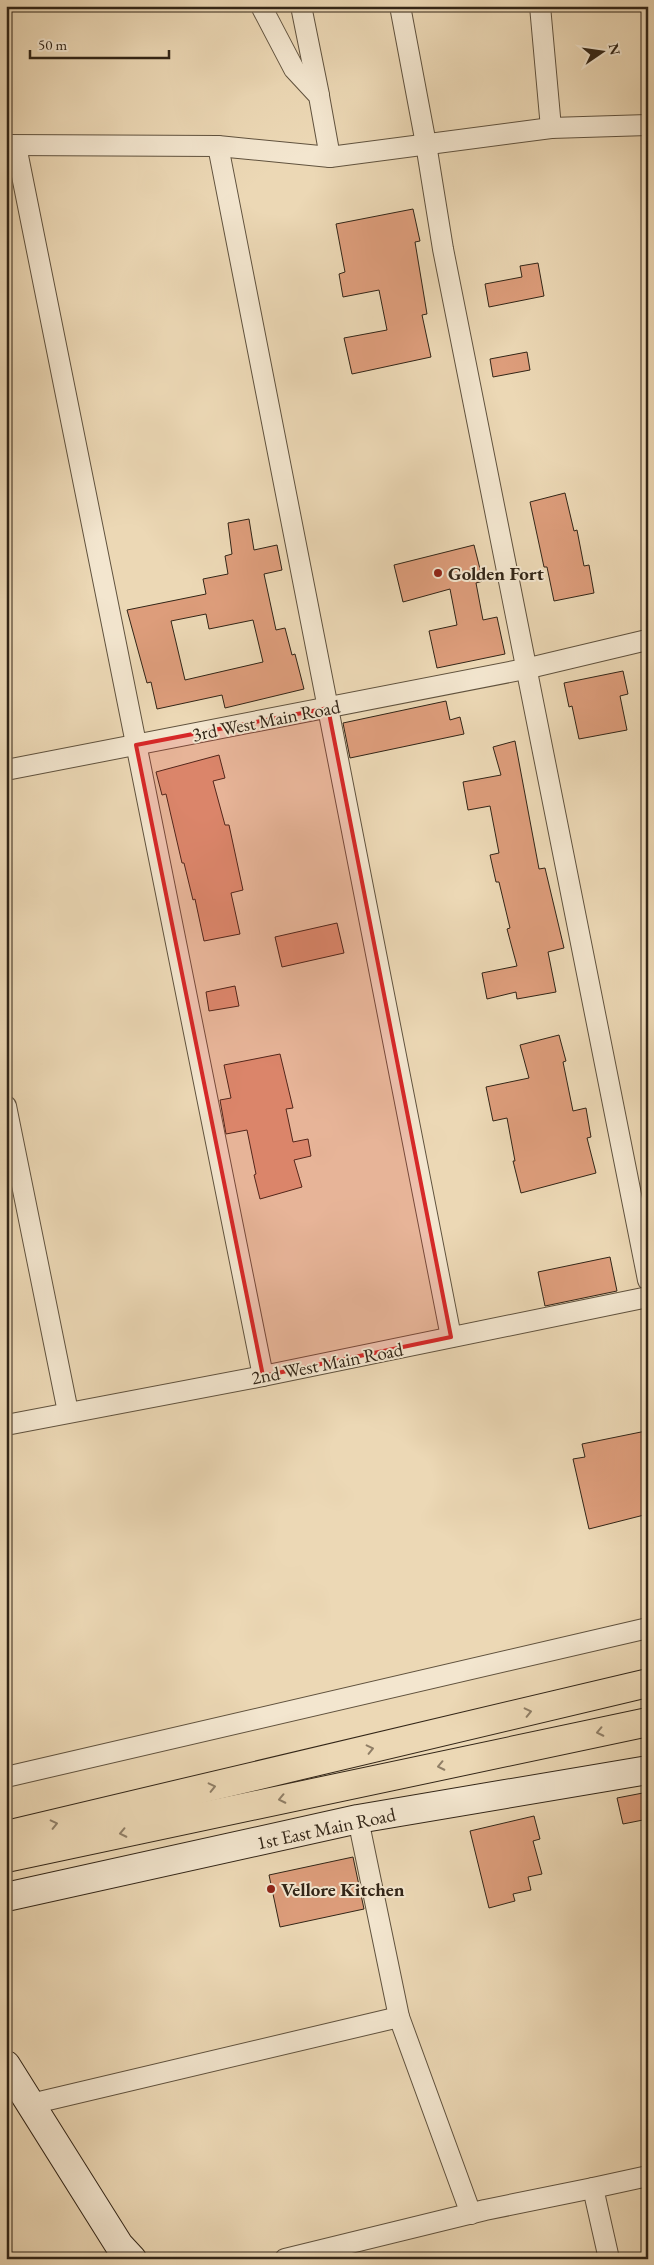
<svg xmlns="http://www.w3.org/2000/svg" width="654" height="2265" font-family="'EB Garamond',serif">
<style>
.building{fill:#dd9d7b;stroke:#322517;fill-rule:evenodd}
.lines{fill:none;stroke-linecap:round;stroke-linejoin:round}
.street-casing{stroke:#60523e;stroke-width:22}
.secondary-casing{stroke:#322517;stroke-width:30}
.highway-casing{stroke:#322517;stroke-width:30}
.street{stroke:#f3e6cf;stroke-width:20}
.secondary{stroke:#f3e6cf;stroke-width:28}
.highway{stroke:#ecd8b5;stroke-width:28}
.oneway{stroke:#8f7e66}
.marked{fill:#d62828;fill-opacity:0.2;stroke:#d62828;stroke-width:4;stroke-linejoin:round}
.poi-dot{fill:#8f2418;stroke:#f3e6cf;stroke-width:2}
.labels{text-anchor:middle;stroke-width:4;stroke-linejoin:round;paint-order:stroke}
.poi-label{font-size:19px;font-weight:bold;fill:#322517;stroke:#f3e6cf;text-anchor:start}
.street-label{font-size:19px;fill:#322517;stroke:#f3e6cf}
</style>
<rect width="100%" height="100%" fill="#ecd8b5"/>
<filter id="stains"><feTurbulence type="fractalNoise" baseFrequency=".004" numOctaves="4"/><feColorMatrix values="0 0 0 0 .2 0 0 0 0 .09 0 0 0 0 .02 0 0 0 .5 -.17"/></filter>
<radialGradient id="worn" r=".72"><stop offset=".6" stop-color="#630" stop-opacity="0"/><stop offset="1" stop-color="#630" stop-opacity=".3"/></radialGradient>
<g class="building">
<polygon points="413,209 420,241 415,242 427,314 422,315 431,357 352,374 344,338 387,330 379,290 343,297 339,274 345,272 336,224"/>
<polygon points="538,263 544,296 489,307 485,284 522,277 520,266"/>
<polygon points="527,352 530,370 493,377 490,359"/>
<polygon points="565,493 574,531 577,530 584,566 589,565 594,593 554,601 547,567 544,567 530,502"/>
<path d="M249,519L254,550L277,545L282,570L264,574L276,630L285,628L292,655L295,654L304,689L225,708L222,695L157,709L151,682L147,683L127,610L206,594L203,579L228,574L225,556L232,554L228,523ZM206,614L209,629L253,620L263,662L185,680L171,621Z"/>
<polygon points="474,545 483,581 476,583 483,620 497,617 505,654 437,668 429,631 457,625 450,589 403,602 394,565"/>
<polygon points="623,671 628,694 620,696 627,730 579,739 572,706 569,707 564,683"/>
<polygon points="446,701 450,720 460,717 464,734 350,758 343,723"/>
<polygon points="515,741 539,869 545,868 564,948 548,952 556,992 517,999 516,992 487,999 482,973 517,966 507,929 510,928 499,882 496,882 490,855 499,853 490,806 468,810 463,782 501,775 493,747"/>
<polygon points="219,755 225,778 213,781 225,825 229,825 243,890 231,893 240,934 204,941 195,899 193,900 184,863 182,863 166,794 162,795 156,772"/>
<polygon points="337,923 344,953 282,967 275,937"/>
<polygon points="235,986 239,1006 209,1011 206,992"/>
<polygon points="559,1035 566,1061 563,1062 573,1111 586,1108 591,1137 587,1138 596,1173 521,1193 513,1161 515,1161 507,1118 493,1121 486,1087 529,1078 520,1045"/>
<polygon points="280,1054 293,1108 286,1109 293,1142 308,1139 311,1156 294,1160 302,1187 260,1199 254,1175 256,1174 247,1130 226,1134 220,1100 231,1098 224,1065"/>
<polygon points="610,1257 617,1291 545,1306 538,1272"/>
<polygon points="646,1431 648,1440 648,1514 589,1529 573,1459 585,1457 582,1444"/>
<polygon points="648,1792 648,1819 623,1824 617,1798"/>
<polygon points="534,1816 540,1839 533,1841 542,1874 528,1877 531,1890 513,1894 515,1901 489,1908 470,1831"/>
<polygon points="353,1857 364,1909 280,1927 269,1875"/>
</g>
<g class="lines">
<g class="street-casing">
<g id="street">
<polyline points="261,6 294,69 319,96 330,157"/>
<polyline points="301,6 319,95"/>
<polyline points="400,6 426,144 443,249 648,1280"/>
<polyline points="540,6 551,128 648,125"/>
<polyline points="6,145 218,146 330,157 551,128"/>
<polyline points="16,146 263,1376"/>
<polyline points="218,146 451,1337"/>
<polyline points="6,770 525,669 647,640"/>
<polyline points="6,1106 68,1412"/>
<polyline points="6,1425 263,1376 648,1297"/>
<polyline points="6,1777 648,1628"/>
<polyline points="399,2017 471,2214"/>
<polyline points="31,2104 399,2017 358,1819"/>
<polyline points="285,2259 485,2210 593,2188"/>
<polyline points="609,2259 593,2188 648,2176"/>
</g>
</g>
<g class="secondary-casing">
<g id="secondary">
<polyline points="6,1897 358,1819 648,1770"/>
<polyline points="6,2065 119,2245 132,2259"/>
</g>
</g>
<g class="highway-casing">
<g id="highway">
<polyline points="6,1835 648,1683"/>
<polyline points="6,1858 648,1722"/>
</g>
</g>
<use href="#street" class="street"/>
<use href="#secondary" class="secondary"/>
<use href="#highway" class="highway"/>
</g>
<defs><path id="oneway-chevron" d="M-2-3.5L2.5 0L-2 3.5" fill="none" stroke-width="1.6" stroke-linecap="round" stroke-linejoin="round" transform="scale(1.25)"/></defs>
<g class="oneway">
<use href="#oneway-chevron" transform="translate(528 1712) rotate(-13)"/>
<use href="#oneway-chevron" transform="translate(600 1732) rotate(168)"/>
<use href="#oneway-chevron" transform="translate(370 1749) rotate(-13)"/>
<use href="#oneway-chevron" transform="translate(441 1766) rotate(168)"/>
<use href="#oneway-chevron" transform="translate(212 1787) rotate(-13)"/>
<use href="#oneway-chevron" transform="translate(282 1799) rotate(168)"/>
<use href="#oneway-chevron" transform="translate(54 1824) rotate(-13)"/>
<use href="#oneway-chevron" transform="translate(123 1833) rotate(168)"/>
</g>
<path class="marked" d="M328,708L451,1337L263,1376L136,745Z"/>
<g class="poi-dot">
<circle cx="438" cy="573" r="5"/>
<circle cx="271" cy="1889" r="5"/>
</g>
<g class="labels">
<g class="poi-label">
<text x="448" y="580">Golden Fort</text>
<text x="281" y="1896">Vellore Kitchen</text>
</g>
<g class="street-label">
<text transform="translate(266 720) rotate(-11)" y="7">3rd West Main Road</text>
<text transform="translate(327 1363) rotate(-11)" y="7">2nd West Main Road</text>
<text transform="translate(326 1828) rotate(-12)" y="7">1st East Main Road</text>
</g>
</g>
<rect width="654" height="2265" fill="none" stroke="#ecd8b5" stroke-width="25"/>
<rect x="8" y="8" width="639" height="2250" fill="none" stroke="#322517" stroke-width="2.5"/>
<rect x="12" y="12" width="629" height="2240" fill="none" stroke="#322517"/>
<g transform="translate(602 52) rotate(77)" stroke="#f3e6cf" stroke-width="4" paint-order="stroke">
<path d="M0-4L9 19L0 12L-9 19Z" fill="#322517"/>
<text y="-8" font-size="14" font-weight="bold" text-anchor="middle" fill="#322517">N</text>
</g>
<path d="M30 50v8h139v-8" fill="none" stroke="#322517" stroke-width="2.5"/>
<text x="38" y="50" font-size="15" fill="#322517" stroke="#f3e6cf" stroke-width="4" paint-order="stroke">50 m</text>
<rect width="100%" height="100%" filter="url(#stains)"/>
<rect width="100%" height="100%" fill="url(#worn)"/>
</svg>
